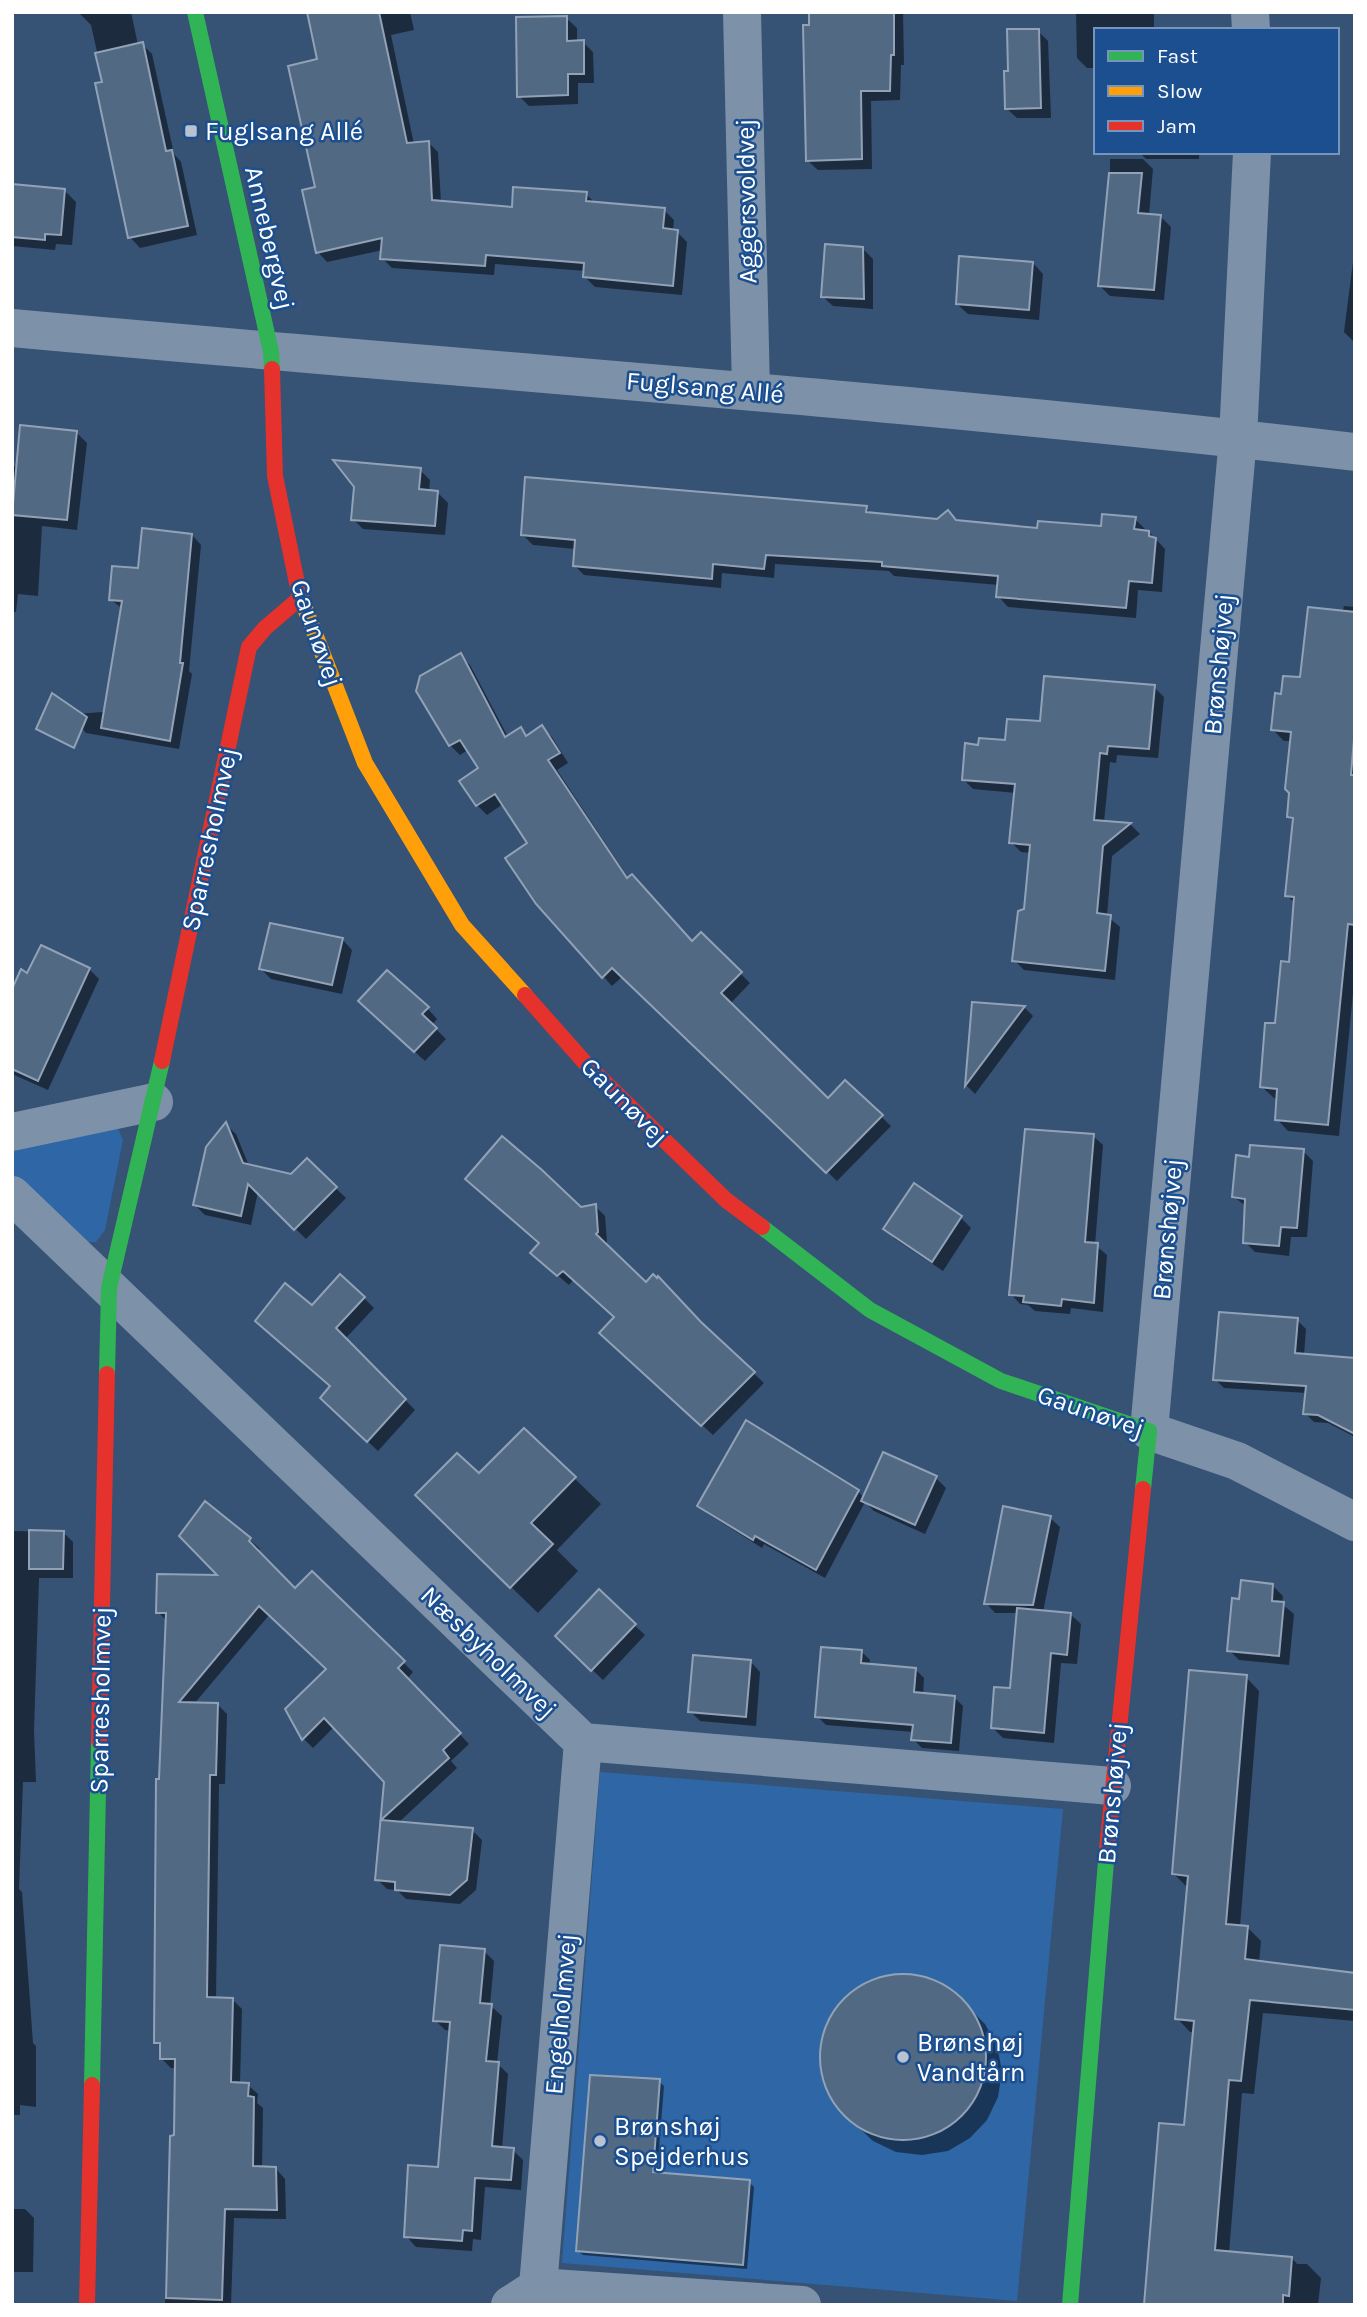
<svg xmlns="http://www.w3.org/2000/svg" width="1367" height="2317" font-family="Karla,sans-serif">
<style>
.green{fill:#2f66a5}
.shadow{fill:#0007}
.building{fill:#526984;stroke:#92a2b6;stroke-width:2}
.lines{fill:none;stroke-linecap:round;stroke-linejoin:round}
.street{stroke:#7d92a8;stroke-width:38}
.fast{stroke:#30b455;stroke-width:16}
.slow{stroke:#ff9f0a;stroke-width:16}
.jam{stroke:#e5322d;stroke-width:16}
.poi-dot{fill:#b9c2ce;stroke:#1b4f8f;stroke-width:2.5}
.labels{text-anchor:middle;stroke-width:5;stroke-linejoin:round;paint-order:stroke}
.poi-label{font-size:26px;fill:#fff;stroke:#1b4f8f;text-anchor:start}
.street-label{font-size:26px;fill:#fff;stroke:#1b4f8f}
</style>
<rect width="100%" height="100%" fill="#365274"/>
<g class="green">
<polygon points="118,1128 123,1140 105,1230 96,1242 85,1242 12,1174 12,1149"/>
<polygon points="600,1772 1063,1809 1017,2301 562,2263"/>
</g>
<g class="shadow">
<polygon points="78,12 131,12 138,45 142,44 152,54 174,154 181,162 197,235 140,248 130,237 104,83 91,25"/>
<polygon points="309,12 410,12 414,30 391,35 414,144 428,142 438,152 441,202 513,209 586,194 596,204 664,210 674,220 673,231 677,232 687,242 682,295 595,287 585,277 586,271 495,264 494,275 392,268 382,258 383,250 327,262 318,252 320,61"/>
<polygon points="811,12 903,12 904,65 901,65 900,100 871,101 872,169 818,170 807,160"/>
<polygon points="1076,12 1154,12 1154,30 1096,30 1096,68 1087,68 1077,58"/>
<polygon points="566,18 577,28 577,42 583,42 593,52 594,83 578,83 578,104 529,106 519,96"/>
<polygon points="1038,31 1048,41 1051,118 1017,118 1006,108 1010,73"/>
<polygon points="1139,152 1199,152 1199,159 1143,159 1153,169 1149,215 1160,216 1171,227 1164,300 1110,296 1099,285 1110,173 1110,159 1146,159"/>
<polygon points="12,186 65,191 76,202 72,245 56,244 55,250 12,246"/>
<polygon points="862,248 873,259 873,309 833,306 822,296"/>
<polygon points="1353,262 1355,262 1355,343 1344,332"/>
<polygon points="1033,263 1043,274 1039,320 968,314 957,304"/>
<polygon points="76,432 87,443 77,530 42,526 38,596 18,594 16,612 12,612 12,466 18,467"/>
<polygon points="420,470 430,480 429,492 437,492 448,503 445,535 363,529 353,519"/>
<polygon points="866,508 873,515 1039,529 1103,528 1135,519 1145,529 1145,532 1149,532 1165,549 1162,592 1138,590 1136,618 1008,607 998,596 999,585 894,576 889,571 775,564 774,578 722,573 721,588 584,575 574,565 576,549 533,545 522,534"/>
<polygon points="192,535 201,545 189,671 192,674 179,749 86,733 77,723 77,714 152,708 123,609 110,599"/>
<polygon points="1344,606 1355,607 1355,973 1339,1136 1288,1131 1277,1119 1278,1099 1274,1098 1262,1087 1291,964 1296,904 1286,895 1294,822 1288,816 1291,741 1284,741 1273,730 1282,696 1302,679 1342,613"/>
<polygon points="460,656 470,665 508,737 521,729 528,737 542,727 552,737 568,763 557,770 629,879 693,943 701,935 750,983 730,1004 828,1100 845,1082 891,1126 837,1181 623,976 612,986 603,976 529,844 503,804 487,815 477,805 480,769 468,750 460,755 450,745"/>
<polygon points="1154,687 1164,697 1158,758 1117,755 1116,763 1110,762 1104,822 1131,825 1140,834 1112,856 1107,916 1120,927 1115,980 1024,970 1014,960 1026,911 1031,853 1021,852 1011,842 1016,793 973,789 963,779 980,747 1007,742 1042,723"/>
<polygon points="342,939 352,950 342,994 271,979 261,969"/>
<polygon points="89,969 99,979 48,1090 12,1074 12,993 28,975"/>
<polygon points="974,1003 1024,1007 1033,1016 975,1094 966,1085"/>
<polygon points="427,1008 437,1019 432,1025 446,1039 425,1061 370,1011"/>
<polygon points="226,1125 236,1134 249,1166 292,1176 307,1161 346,1198 306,1239 258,1192 251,1225 205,1215 195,1205"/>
<polygon points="1093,1136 1103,1145 1095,1245 1107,1255 1103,1312 1071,1308 1070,1314 1035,1311 1028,1305 1020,1304 1011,1294"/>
<polygon points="1303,1151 1313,1161 1307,1237 1291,1237 1289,1256 1255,1252 1245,1242 1247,1207 1234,1197 1251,1159"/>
<polygon points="914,1186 961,1218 971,1228 943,1271 895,1239 885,1229"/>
<polygon points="595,1206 605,1216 607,1243 605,1245 646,1285 705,1328 764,1383 713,1435 612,1343 616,1317 574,1279 569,1285 543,1263 580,1209"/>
<polygon points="364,1298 374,1308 345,1339 415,1410 378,1451 332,1408 332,1386 312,1307"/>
<polygon points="1297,1320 1306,1329 1304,1355 1355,1360 1355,1437 1328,1423 1314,1422 1305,1413 1307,1393 1224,1388 1215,1379"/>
<polygon points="479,1476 574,1478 601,1504 557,1550 578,1571 538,1613 444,1522"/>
<polygon points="936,1478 946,1488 925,1534 874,1511 865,1502 825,1578 764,1544 762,1548 708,1514 700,1506 858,1491 864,1498"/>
<polygon points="205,1504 250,1540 260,1549 257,1552 295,1591 312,1573 413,1672 407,1679 469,1744 451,1761 457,1768 397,1824 472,1830 482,1840 476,1890 460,1904 406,1899 397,1890 387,1889 377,1879 386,1781 334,1727 313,1748 304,1739 287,1709 328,1669 270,1614 194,1704 217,1704 227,1714 225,1784 219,1784 216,1999 233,2000 242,2009 240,2084 248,2085 258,2094 257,2103 263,2108 262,2169 276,2169 285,2179 286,2219 234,2218 231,2305 165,2305 166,2271 169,2271 176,2137 177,2068 171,2068 161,2058 162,2048 156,2042 161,1781 168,1622 158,1612 222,1577"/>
<polygon points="1050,1518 1060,1527 1043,1612 1070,1614 1081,1624 1077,1664 1061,1663 1054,1743 1003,1738 992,1727 1012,1690 1018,1613 995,1613 986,1603"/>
<polygon points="12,1531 63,1532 73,1542 73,1578 39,1578 34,1730 36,1782 23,1782 19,1889 22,1892 33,2043 36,2046 36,2107 20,2105 20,2115 12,2115"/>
<polygon points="1272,1585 1283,1596 1282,1604 1294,1614 1289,1665 1239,1660 1229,1650 1241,1601"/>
<polygon points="599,1592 645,1635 603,1680 557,1636"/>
<polygon points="861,1651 870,1660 869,1666 916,1670 924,1678 923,1695 954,1697 963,1706 959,1751 922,1748 913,1739 914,1732 826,1725 817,1716"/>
<polygon points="750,1661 760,1672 756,1726 700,1721 690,1711"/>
<polygon points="1246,1677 1259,1691 1240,1927 1247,1927 1261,1941 1259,1963 1355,1974 1355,2021 1263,2013 1254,2094 1242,2093 1229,2253 1292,2258 1297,2264 1307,2264 1321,2278 1318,2305 1146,2305 1186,2127 1195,2032 1190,2032 1177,2018 1187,1887 1174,1874"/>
<polygon points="484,1951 494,1961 490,2005 502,2016 497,2063 508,2074 502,2149 513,2150 523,2160 521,2190 485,2187 481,2240 473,2239 472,2251 416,2247 406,2236 440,2169 451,2031 445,2030 435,2020"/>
<polygon points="902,1975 928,1979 951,1990 985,2024 997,2046 1002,2071 998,2097 987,2120 970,2138 948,2151 922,2155 896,2152 873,2141 854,2123 838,2107 825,2084 821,2059 824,2033 836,2009 854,1991 877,1979"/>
<polygon points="659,2081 664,2086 657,2174 749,2182 754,2187 747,2269 583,2255 578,2251"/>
<polygon points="12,2209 25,2209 34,2218 33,2272 12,2272"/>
</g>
<g class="building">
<polygon points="307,12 379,12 407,143 429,141 432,200 512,207 513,187 587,192 586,201 665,208 663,228 678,230 673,286 583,277 584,263 486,255 485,266 380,259 382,238 316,253 302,190 315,187 288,66 317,59"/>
<polygon points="809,12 894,12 894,55 891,55 890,91 861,91 862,159 806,161 803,25 809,25"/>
<polygon points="567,16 567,41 584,40 584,74 568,74 568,95 517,97 516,17"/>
<polygon points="1007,29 1039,29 1041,108 1005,109 1004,71 1008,71"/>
<polygon points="143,42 166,151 172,150 188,226 128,238 95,83 102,82 95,53"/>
<polygon points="1109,173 1142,173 1138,213 1161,215 1154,290 1098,286"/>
<polygon points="12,184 65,189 61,235 45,234 45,240 12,237"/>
<polygon points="825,244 863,247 864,299 821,297"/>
<polygon points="959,256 1033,262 1029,310 956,304"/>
<polygon points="20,425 77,431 67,520 12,515"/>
<polygon points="333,460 421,468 419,489 438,491 435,526 351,520 354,487"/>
<polygon points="525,477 867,506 866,512 937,519 948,510 956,520 1037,528 1038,521 1101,526 1102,514 1136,517 1134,529 1149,531 1149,536 1156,538 1152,583 1129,581 1126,608 996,597 998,576 882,566 882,562 766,555 764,569 713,564 712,579 573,566 575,540 521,535"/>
<polygon points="142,528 192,534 180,663 183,663 170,741 101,728 122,601 109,600 112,566 138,568"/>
<polygon points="1308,607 1355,612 1355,727 1351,775 1355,775 1355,925 1348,924 1328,1125 1275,1120 1277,1089 1260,1087 1265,1023 1275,1023 1281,961 1289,962 1294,897 1285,896 1293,818 1287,817 1289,793 1285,789 1291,732 1271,730 1275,693 1281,694 1283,676 1300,677"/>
<polygon points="461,653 505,737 521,727 526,736 542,725 560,753 548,760 627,878 632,874 692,941 701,932 742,972 721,993 828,1098 845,1080 883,1115 826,1173 612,968 602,978 536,904 505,858 527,843 495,794 476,806 459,781 478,768 460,740 449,746 416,691 420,676"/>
<polygon points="1044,676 1155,685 1149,749 1108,746 1107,754 1100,753 1094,820 1131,823 1103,846 1097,913 1111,915 1105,971 1012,961 1018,911 1024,909 1030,845 1009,843 1015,784 962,780 965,743 978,745 979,738 1005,740 1007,719 1040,721"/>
<polygon points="52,693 87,717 74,748 36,729"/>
<polygon points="270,923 343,938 332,985 259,969"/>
<polygon points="41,945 90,968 38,1081 12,1069 12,989 21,969 27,973"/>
<polygon points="387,970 429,1007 422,1014 437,1028 414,1052 358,1001"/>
<polygon points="972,1002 1025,1006 965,1086"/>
<polygon points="226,1122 243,1163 291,1174 307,1158 337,1187 294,1230 248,1184 241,1216 193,1205 206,1147"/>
<polygon points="1025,1129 1094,1134 1085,1242 1098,1243 1094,1303 1062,1299 1061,1306 1023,1302 1024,1296 1009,1295"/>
<polygon points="502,1136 542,1170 581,1207 596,1204 598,1232 596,1234 646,1282 653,1274 657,1278 658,1276 701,1322 755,1372 701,1426 599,1333 614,1317 563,1271 557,1276 530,1253 539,1243 465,1179"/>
<polygon points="1250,1145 1304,1149 1297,1228 1281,1227 1279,1246 1243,1243 1245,1199 1232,1197 1236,1155 1249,1157"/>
<polygon points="914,1183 962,1216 932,1262 883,1229"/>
<polygon points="340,1274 365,1297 336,1328 406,1399 367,1442 320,1398 330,1386 255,1321 285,1283 312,1305"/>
<polygon points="1219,1312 1298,1318 1295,1353 1355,1358 1355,1434 1318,1415 1303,1414 1306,1386 1213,1380"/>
<polygon points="746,1420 859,1490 816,1570 755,1536 753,1540 697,1506"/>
<polygon points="524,1428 576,1477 531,1523 553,1544 510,1588 415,1495 457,1453 479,1473"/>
<polygon points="883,1452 937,1476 915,1525 861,1501"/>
<polygon points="205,1501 251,1538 249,1541 295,1588 312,1571 405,1661 398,1668 461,1733 443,1750 449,1758 381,1820 473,1828 467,1880 450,1895 395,1890 395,1882 375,1880 384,1782 324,1718 302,1740 285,1709 326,1669 259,1606 179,1702 218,1703 216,1775 210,1775 207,1997 233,1998 231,2082 249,2083 248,2096 254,2097 253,2166 276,2167 277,2210 225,2209 222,2300 166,2298 170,2136 174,2135 175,2059 160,2059 160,2043 154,2043 156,1779 159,1779 166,1613 156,1613 157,1574 217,1575 179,1536"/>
<polygon points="1003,1506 1051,1516 1033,1605 984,1604"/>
<polygon points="29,1530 64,1531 63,1569 29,1569"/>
<polygon points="1241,1580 1273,1584 1272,1601 1284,1602 1279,1656 1227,1651 1232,1598 1239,1599"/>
<polygon points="599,1589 636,1624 591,1671 555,1636"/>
<polygon points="1017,1608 1071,1613 1067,1655 1051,1653 1044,1733 991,1728 994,1687 1010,1688"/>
<polygon points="821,1647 862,1650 861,1663 916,1668 914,1692 955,1696 951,1743 911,1740 913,1725 815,1717"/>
<polygon points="693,1655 751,1660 746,1717 688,1712"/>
<polygon points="1189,1670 1247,1675 1226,1924 1248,1926 1245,1959 1355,1973 1355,2010 1250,2000 1241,2081 1229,2080 1215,2250 1292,2257 1289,2296 1283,2295 1283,2305 1144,2305 1159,2123 1184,2125 1194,2021 1175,2019 1188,1876 1172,1874"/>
<polygon points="440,1945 485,1949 480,2003 492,2004 486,2061 499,2062 492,2146 514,2148 511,2180 475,2178 472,2231 463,2230 462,2241 404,2237 408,2165 438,2167 450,2022 433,2021"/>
<circle cx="903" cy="2057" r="83"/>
<polygon points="590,2075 660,2079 653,2172 750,2180 743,2265 576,2251"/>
</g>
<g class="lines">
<g class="street">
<polyline points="742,12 751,390"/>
<polyline points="1250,12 1251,30"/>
<polyline points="1252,152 1238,438 1149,1431 1237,1461 1355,1522"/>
<path d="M12,328C460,369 908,400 1355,452"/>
<polyline points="12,1132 154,1102"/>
<polyline points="12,1195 583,1742 1112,1786"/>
<polyline points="538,2287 583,1742"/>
<polyline points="510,2305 538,2287 802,2305"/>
</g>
<g class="fast">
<polyline points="195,12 271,352 272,369"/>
<polyline points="762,1227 870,1310 1001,1381 1149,1431 1143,1489"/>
<polyline points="107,1374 109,1288 162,1061"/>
<polyline points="92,2085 99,1741"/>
<polyline points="1070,2305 1107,1849"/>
</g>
<polyline class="slow" points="299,593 365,763 462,925 525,995"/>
<g class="jam">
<polyline points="272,369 275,476 299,593"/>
<polyline points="525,995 587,1065 726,1200 762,1227"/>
<polyline points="162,1061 249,647 265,628 300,598"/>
<polyline points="99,1741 107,1374"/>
<polyline points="1107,1849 1143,1489"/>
<polyline points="87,2305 92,2085"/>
</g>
</g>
<g class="poi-dot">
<rect x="184" y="124" width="14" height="14" rx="3.5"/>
<circle cx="903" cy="2057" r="7"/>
<circle cx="600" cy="2141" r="7"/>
</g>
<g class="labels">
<g class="poi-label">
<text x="205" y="140">Fuglsang Allé</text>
<text x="917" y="2051">Brønshøj<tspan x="917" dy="30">Vandtårn</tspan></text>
<text x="614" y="2135">Brønshøj<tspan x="614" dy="30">Spejderhus</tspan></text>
</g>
<g class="street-label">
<text transform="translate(746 201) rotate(-91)" y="9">Aggersvoldvej</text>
<text transform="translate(270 238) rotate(77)" y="9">Annebergvej</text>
<text transform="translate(705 387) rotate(5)" y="9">Fuglsang Allé</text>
<text transform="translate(317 633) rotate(71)" y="9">Gaunøvej</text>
<text transform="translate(1218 664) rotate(-85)" y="9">Brønshøjvej</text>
<text transform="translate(209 839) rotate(-78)" y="9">Sparresholmvej</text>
<text transform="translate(625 1101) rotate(45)" y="9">Gaunøvej</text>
<text transform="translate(1167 1229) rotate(-85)" y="9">Brønshøjvej</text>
<text transform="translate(1091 1411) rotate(19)" y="9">Gaunøvej</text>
<text transform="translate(489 1652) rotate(44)" y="9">Næsbyholmvej</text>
<text transform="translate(100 1700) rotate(-89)" y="9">Sparresholmvej</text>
<text transform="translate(1112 1793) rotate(-85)" y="9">Brønshøjvej</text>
<text transform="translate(560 2014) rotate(-85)" y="9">Engelholmvej</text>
</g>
</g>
<rect width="1367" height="2317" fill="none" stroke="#ffffff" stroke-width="28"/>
<rect x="1094" y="28" width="245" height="126" fill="#1b4f8f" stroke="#7695bc" stroke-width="2"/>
<rect x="1108" y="51" width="35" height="10" fill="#30b455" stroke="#7695bc" stroke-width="2"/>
<text x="1157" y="63" font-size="21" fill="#ffffff">Fast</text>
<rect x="1108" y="86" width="35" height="10" fill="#ff9f0a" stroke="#7695bc" stroke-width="2"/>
<text x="1157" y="98" font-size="21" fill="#ffffff">Slow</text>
<rect x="1108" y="121" width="35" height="10" fill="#e5322d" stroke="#7695bc" stroke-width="2"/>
<text x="1157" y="133" font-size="21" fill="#ffffff">Jam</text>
</svg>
